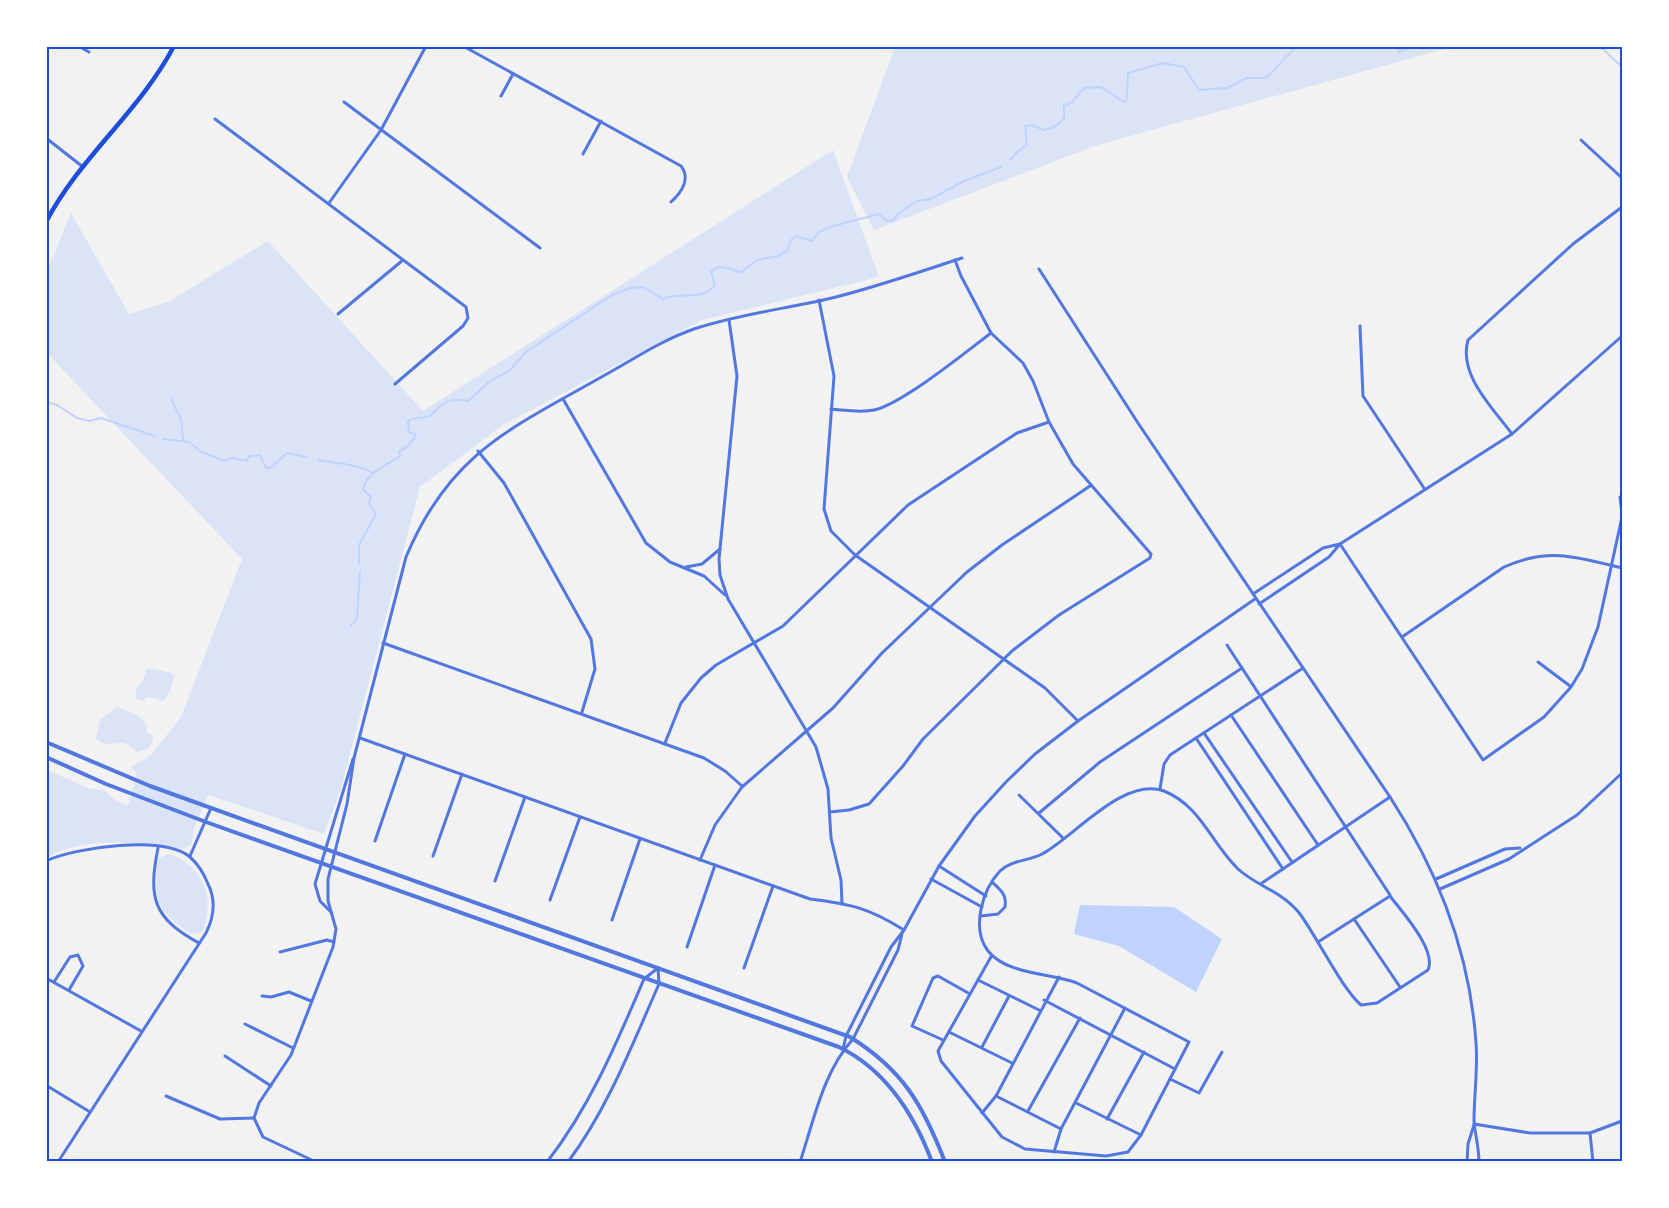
<svg xmlns="http://www.w3.org/2000/svg" width="1669" height="1208" font-family="'Playfair Display',serif">
<style>
.green{fill:#dbe4f7}
.water{fill:#bfd3fe}
.lines{fill:none;stroke-linecap:round;stroke-linejoin:round}
.stream{stroke:#bfd3fe;stroke-width:2}
.minor{stroke:#5277de;stroke-width:3}
.tertiary{stroke:#5277de;stroke-width:4}
.secondary{stroke:#1d4ed8;stroke-width:4.5}
.neatline{fill:none;stroke:#1d4ed8;stroke-width:2}
</style>
<rect width="100%" height="100%" fill="#f2f2f2"/>
<g class="green">
<polygon points="895,47 895,46 1452,47 1098,145 874,230 847,177"/>
<path d="M833,150L879,277L702,320L503,425L420,487L341,788L324,834L208,795L193,831L192,843L184,849C140,843 87,835 47,857V770L88,788L105,791L115,800L128,805L137,774L131,767L151,755L181,717L242,559L47,353V271L71,213L129,314L168,302L268,241L423,411Z"/>
<polygon points="147,668 172,673 174,677 170,691 163,701 148,697 142,701 136,698 136,689 143,681"/>
<path d="M117,707C130,712 150,717 147,733L153,735V740L148,749L137,752C122,739 123,744 105,744L96,739L100,720Z"/>
<path d="M168,854C176,855 183,860 189,865C210,884 212,907 202,932L191,934C156,911 153,901 158,859Z"/>
</g>
<polygon class="water" points="1080,905 1174,907 1222,939 1196,992 1119,946 1074,934"/>
<g class="lines">
<g class="stream">
<polyline points="1305,46 1318,46"/>
<polyline points="1397,46 1399,52 1414,46"/>
<polyline points="1592,46 1603,49 1622,67"/>
<polyline points="1010,160 1017,152 1027,145 1025,126 1032,125 1044,130 1056,126 1064,118 1064,106 1072,102 1084,88 1101,87 1124,102 1127,98 1128,73 1163,63 1184,67 1199,90 1227,88 1247,78 1266,78 1297,46"/>
<polyline points="171,399 181,419 183,440"/>
<polyline points="46,402 57,405 77,418 89,421 101,418 155,436"/>
<polyline points="163,439 189,442 200,451 224,461 232,458 247,461 249,456 260,455 266,468 272,467 287,453 307,457"/>
<path d="M318,460C337,464 356,463 373,473"/>
<path d="M359,564V545L376,514L369,504L371,497L363,489C367,472 387,465 400,456L399,451C406,449 413,441 416,435L409,432L408,421C414,416 425,420 431,415C444,402 448,397 468,401L489,382L510,370L526,352L612,295L630,288L643,287L663,299C680,291 702,302 715,285L711,272C720,262 729,270 741,272L757,260L778,256L788,250L790,241L796,236L812,241L819,232C838,223 859,220 879,214L887,221L894,220L899,213L917,201L931,199L966,180L1001,167"/>
<polyline points="351,625 357,619 360,571"/>
</g>
<g class="minor">
<polyline points="78,46 89,52"/>
<path d="M463,46L681,166C691,179 681,193 671,202"/>
<polyline points="501,96 513,74"/>
<polyline points="344,102 540,248"/>
<polyline points="215,119 466,307 468,318 463,326 395,384"/>
<polyline points="46,138 83,167"/>
<polyline points="1581,140 1622,178"/>
<polyline points="583,154 601,121"/>
<polyline points="329,203 381,130 426,46"/>
<path d="M1039,269L1138,423L1390,797C1438,871 1470,954 1476,1043C1478,1069 1474,1095 1474,1121C1475,1134 1479,1148 1479,1162"/>
<polyline points="819,300 834,376 824,509 831,531 855,555 1045,688 1078,721"/>
<polyline points="338,314 403,260"/>
<polyline points="729,320 737,376 719,559 720,575 728,599 816,747 828,789 831,838 841,880 842,903"/>
<polyline points="1360,326 1363,396 1424,488"/>
<polyline points="1622,336 1512,434 1340,544 1483,760 1544,717 1571,687 1582,669 1598,627 1622,517"/>
<polyline points="563,399 646,543 670,562 704,576 725,595"/>
<path d="M831,409C845,410 860,413 874,410C902,404 966,352 991,333"/>
<path d="M1512,434C1493,408 1458,375 1468,340L1573,244L1622,207"/>
<polyline points="478,451 504,483 591,639 595,669 582,712"/>
<polyline points="1620,497 1622,513"/>
<polyline points="686,567 702,564 720,549"/>
<polyline points="1253,594 1323,548 1340,544 1329,557 1259,604"/>
<path d="M1402,637L1504,567C1548,547 1578,557 1622,568"/>
<polyline points="383,643 704,758 725,771 742,786"/>
<polyline points="1227,645 1390,895"/>
<polyline points="1538,662 1570,686"/>
<polyline points="1231,715 1318,845"/>
<polyline points="1204,733 1292,862"/>
<path d="M360,738L810,899C851,904 869,908 904,930"/>
<polyline points="1196,738 1283,869"/>
<polyline points="665,743 681,703 701,678 716,665 783,626 908,505 1017,433 1049,422"/>
<polyline points="1160,789 1164,764 1170,755 1303,668"/>
<polyline points="1019,795 1063,838"/>
<polyline points="830,812 849,810 869,804 903,766 923,739 1012,651 1059,615 1150,558 1151,554 1073,464 1049,422 1033,381 1023,363 991,333 961,276 955,260"/>
<polyline points="1039,813 1100,762 1242,668"/>
<polyline points="375,841 405,754"/>
<path d="M158,848C148,898 153,918 199,943"/>
<polyline points="190,856 211,808"/>
<polyline points="433,856 462,774"/>
<polyline points="700,860 715,825 742,787 833,708 882,653 967,572 1002,545 1090,486"/>
<path d="M46,861C76,847 164,835 190,857C198,864 204,874 208,884C216,900 214,917 206,933L58,1162"/>
<polyline points="939,866 986,896"/>
<polyline points="931,879 982,907"/>
<polyline points="1436,879 1505,849 1520,848"/>
<polyline points="495,881 525,797"/>
<polyline points="1262,883 1390,797"/>
<polyline points="1440,889 1509,859 1577,815 1622,773"/>
<polyline points="550,900 580,817"/>
<polyline points="331,912 320,901 315,884 353,759"/>
<path d="M981,916L998,914L1005,907C1007,895 1001,890 992,882"/>
<polyline points="1354,919 1400,987"/>
<polyline points="612,920 640,839"/>
<polyline points="687,947 715,865"/>
<polyline points="280,952 327,940 334,942"/>
<path d="M992,955L938,1051L941,1061L1002,1137L1025,1149L1106,1156L1128,1152L1141,1135L1189,1042L1077,983C1052,973 1007,975 988,951C971,929 982,890 1000,871C1011,860 1029,861 1042,854C1073,838 1123,776 1164,791C1201,806 1211,843 1238,869C1258,887 1282,891 1300,914C1317,937 1342,989 1361,1005L1377,1003L1428,970C1437,950 1402,912 1390,896L1318,942"/>
<polyline points="744,968 773,886"/>
<polyline points="46,978 141,1031"/>
<polyline points="978,980 1039,1010"/>
<polyline points="54,982 70,957 78,955 83,966 69,990"/>
<polyline points="262,996 271,997 289,992 311,1001"/>
<polyline points="1044,1000 1175,1069"/>
<polyline points="245,1024 293,1048"/>
<polyline points="949,1032 1012,1063"/>
<polyline points="943,1040 912,1026 933,978 938,976 970,994"/>
<polyline points="982,1047 1009,996"/>
<polyline points="843,1049 846,1036 891,947 904,930 939,866 975,816 1006,782 1035,754 1078,721 1255,599"/>
<polyline points="225,1056 271,1086"/>
<polyline points="1170,1079 1199,1093 1222,1052"/>
<polyline points="49,1087 90,1112"/>
<polyline points="166,1096 220,1119 254,1118"/>
<polyline points="996,1096 1061,1129"/>
<polyline points="1076,1103 1141,1135"/>
<polyline points="1028,1111 1080,1018"/>
<polyline points="982,1113 996,1096 1059,977"/>
<polyline points="1107,1119 1144,1052"/>
<polyline points="1474,1124 1530,1133 1590,1133 1622,1121"/>
<polyline points="1590,1133 1593,1162"/>
<polyline points="1054,1152 1061,1129 1125,1008"/>
<path d="M316,1162L263,1137L254,1118L259,1103L291,1055L333,947L336,929L328,901V879L347,804L354,758L406,557C450,452 512,428 605,375C634,359 662,340 694,329C739,314 786,309 832,298C876,287 919,272 962,258"/>
<path d="M547,1162C590,1107 617,1042 644,979L658,968"/>
<path d="M568,1162C608,1108 632,1045 659,984L658,968"/>
<path d="M800,1162C814,1120 823,1072 853,1039L898,950L902,934"/>
<polyline points="1467,1162 1468,1144 1474,1125"/>
</g>
<g class="tertiary">
<path d="M46,742L150,786L850,1037C903,1070 923,1105 945,1162"/>
<path d="M46,757L106,784L206,822L839,1047C886,1070 914,1114 932,1162"/>
</g>
<path class="secondary" d="M46,222C80,157 140,111 174,46"/>
</g>
<rect width="1669" height="1208" fill="none" stroke="#ffffff" stroke-width="96"/>
<rect x="48" y="48" width="1573" height="1112" class="neatline"/>
</svg>
